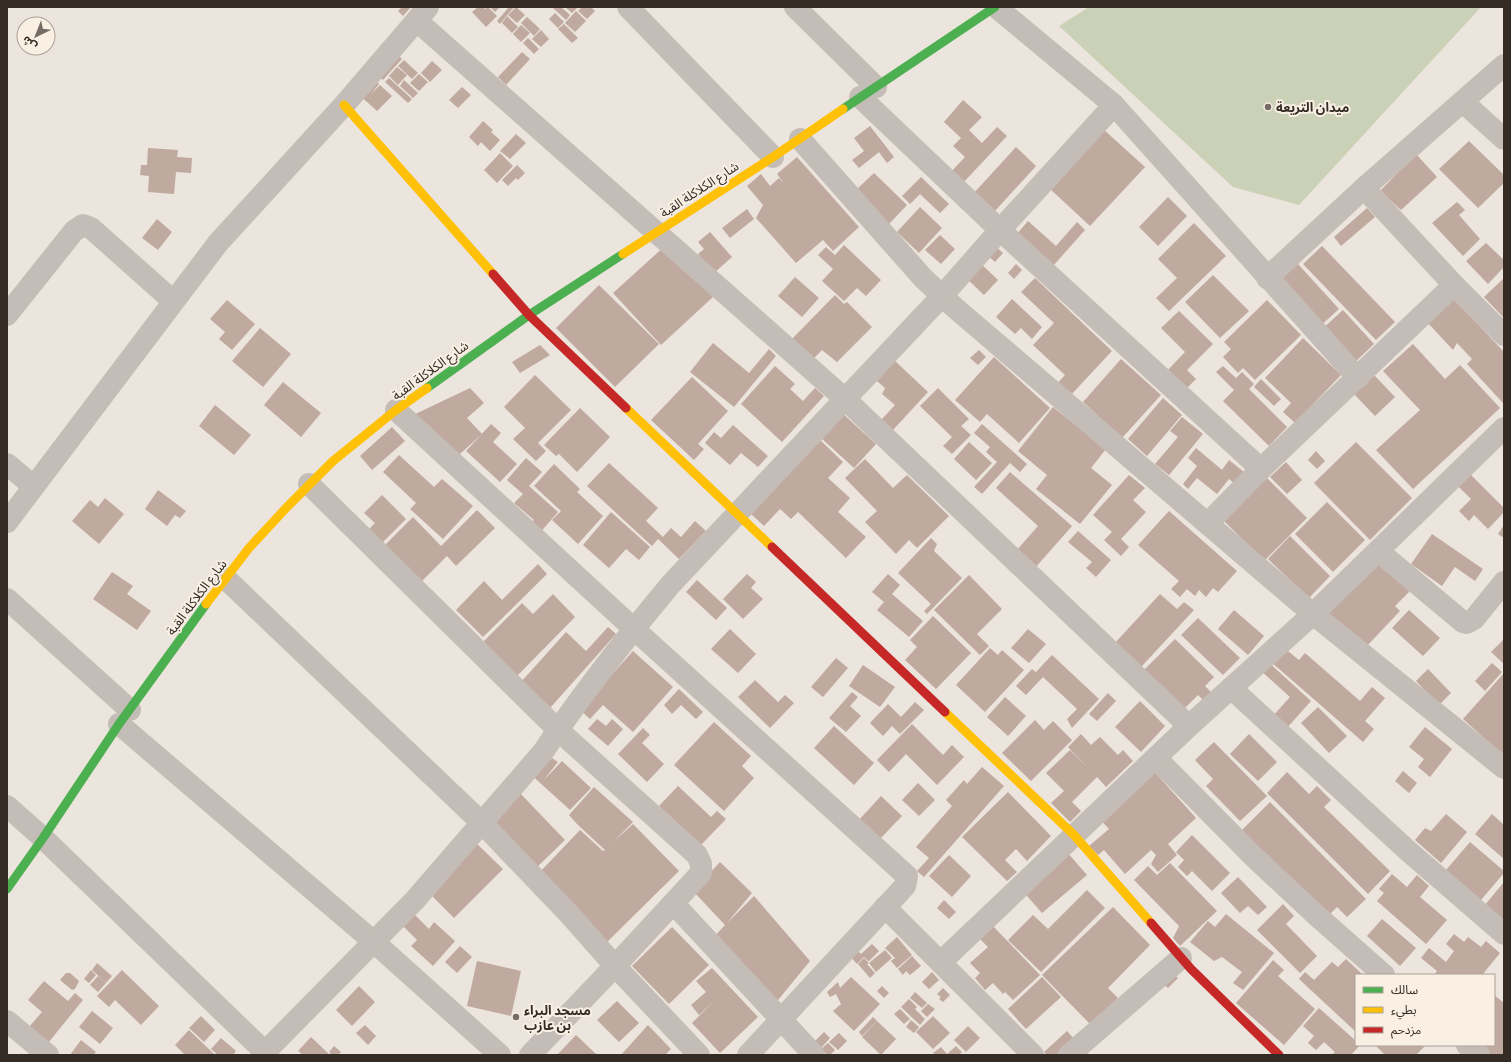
<svg xmlns="http://www.w3.org/2000/svg" width="1511" height="1062" font-family="Manrope,'Noto Sans Arabic',sans-serif">
<style>
.green{fill:#cbd1b6}
.building{fill:#c0a99e}
.lines{fill:none;stroke-linecap:round;stroke-linejoin:round}
.street{stroke:#c4bdb7;stroke-width:22}
.fast{stroke:#4caf50;stroke-width:9}
.slow{stroke:#ffc107;stroke-width:9}
.jam{stroke:#c62828;stroke-width:9}
.poi-dot{fill:#746c65;stroke:#f9f0e3;stroke-width:1.5}
.labels{text-anchor:middle;stroke-width:4;stroke-linejoin:round;paint-order:stroke}
.poi-label{font-size:13px;font-weight:bold;fill:#342b25;stroke:#f9f0e3;text-anchor:start}
.street-label{font-size:13px;fill:#342b25;stroke:#f9f0e3}
</style>
<rect width="100%" height="100%" fill="#ebe5dd"/>
<polygon class="green" points="1089,7 1481,7 1299,205 1233,187 1059,26"/>
<g class="building">
<polygon points="402,7 411,7 403,16 398,11"/>
<polygon points="478,7 483,7 485,9 488,7 497,16 486,27 472,12"/>
<polygon points="490,7 500,7 495,12"/>
<polygon points="509,7 514,7 500,24 497,21"/>
<polygon points="516,7 525,15 517,23 508,15"/>
<polygon points="552,7 561,7 570,15 566,20"/>
<polygon points="565,7 578,7 572,13"/>
<polygon points="582,7 591,7 595,11 587,19 578,11"/>
<polygon points="576,11 586,21 575,32 565,23"/>
<polygon points="555,13 564,22 558,28 549,19"/>
<polygon points="507,16 518,27 512,33 502,23"/>
<polygon points="527,17 540,29 534,36 521,23"/>
<polygon points="564,24 578,38 572,43 558,29"/>
<polygon points="521,25 530,33 521,42 513,34"/>
<polygon points="541,30 549,39 541,47 532,39"/>
<polygon points="528,38 539,49 534,54 523,43"/>
<polygon points="393,50 402,59 391,71 382,62"/>
<polygon points="522,52 530,59 506,85 498,77"/>
<polygon points="404,60 418,73 412,79 398,66"/>
<polygon points="432,61 442,70 430,82 421,73"/>
<polygon points="381,63 391,71 383,80 374,72"/>
<polygon points="397,67 407,75 398,85 389,76"/>
<polygon points="419,74 428,82 419,91 410,83"/>
<polygon points="371,77 379,84 371,94 380,85 392,96 377,111 357,93"/>
<polygon points="389,78 412,99 408,103 385,82"/>
<polygon points="404,80 418,93 413,98 400,86"/>
<polygon points="462,87 471,95 458,108 449,100"/>
<polygon points="963,100 982,117 969,130 982,143 997,127 1007,136 962,184 950,173 965,157 953,146 961,138 944,122"/>
<polygon points="483,121 493,130 491,132 500,140 490,151 481,142 478,146 469,137"/>
<polygon points="870,126 894,157 887,163 879,152 859,168 852,160 864,151 854,138"/>
<polygon points="1103,129 1145,167 1090,226 1049,188"/>
<polygon points="516,134 526,143 510,159 500,151"/>
<polygon points="1469,141 1504,175 1504,183 1478,208 1439,169"/>
<polygon points="1016,147 1036,166 994,212 973,194"/>
<polygon points="148,148 178,150 177,157 192,158 191,173 176,172 174,194 148,192 149,176 140,175 141,165 147,165"/>
<polygon points="500,153 513,166 497,183 484,170"/>
<polygon points="1416,154 1437,177 1401,210 1380,191"/>
<polygon points="797,157 859,227 833,251 823,240 796,263 756,218 763,205 747,186 761,174 770,186 779,178 784,183 777,174"/>
<polygon points="517,165 525,173 518,180 516,178 508,186 502,180"/>
<polygon points="874,173 907,205 889,224 855,191"/>
<polygon points="921,177 949,204 940,213 920,194 910,204 902,196"/>
<polygon points="1168,197 1187,216 1158,246 1139,227"/>
<polygon points="1457,202 1465,210 1459,215 1480,239 1463,256 1432,223"/>
<polygon points="920,207 942,228 919,253 897,232"/>
<polygon points="1367,208 1375,217 1341,246 1334,237"/>
<polygon points="747,209 754,219 730,238 722,228"/>
<polygon points="157,219 172,232 158,250 142,238"/>
<polygon points="1028,221 1056,246 1077,222 1085,230 1053,266 1017,234"/>
<polygon points="1194,223 1226,256 1169,311 1156,298 1177,278 1158,259"/>
<polygon points="710,232 732,257 714,273 698,254 704,249 698,242"/>
<polygon points="940,235 955,249 941,264 925,250"/>
<polygon points="1486,243 1504,260 1504,267 1488,284 1466,261"/>
<polygon points="666,245 713,297 661,345 613,293"/>
<polygon points="844,245 881,280 866,296 857,288 844,301 822,281 833,269 818,255 826,247 835,255"/>
<polygon points="994,245 1003,253 995,262 986,254"/>
<polygon points="1322,246 1395,322 1376,340 1303,264"/>
<polygon points="978,261 998,280 984,295 964,276"/>
<polygon points="1016,264 1022,270 1014,279 1008,273"/>
<polygon points="1298,264 1339,309 1318,328 1277,283"/>
<polygon points="1213,275 1249,311 1220,338 1185,302"/>
<polygon points="795,277 819,298 802,317 778,296"/>
<polygon points="1035,278 1112,351 1069,397 1056,385 1065,375 1033,345 1054,323 1021,292"/>
<polygon points="1504,278 1504,318 1484,297"/>
<polygon points="599,285 659,344 615,387 556,328"/>
<polygon points="835,295 844,304 847,302 872,327 837,362 822,350 811,361 791,340"/>
<polygon points="1012,299 1042,327 1032,339 1021,328 1015,334 996,317"/>
<polygon points="1454,299 1504,352 1503,403 1467,364 1472,359 1457,343 1453,350 1428,323"/>
<polygon points="227,300 255,324 232,350 219,339 225,332 210,319"/>
<polygon points="1267,300 1301,335 1255,380 1243,368 1238,373 1223,357 1231,349 1224,342"/>
<polygon points="1343,310 1374,344 1352,365 1320,331"/>
<polygon points="1179,311 1213,344 1187,370 1196,379 1186,389 1167,371 1185,352 1161,328"/>
<polygon points="260,328 291,354 263,387 232,361"/>
<polygon points="1303,338 1341,375 1295,423 1283,412 1291,403 1265,378"/>
<polygon points="713,343 749,373 769,349 776,356 734,407 690,372"/>
<polygon points="1413,344 1445,379 1460,365 1500,408 1413,489 1376,450 1420,410 1383,371"/>
<polygon points="540,345 550,355 520,373 512,362"/>
<polygon points="979,350 986,357 978,365 970,358"/>
<polygon points="994,357 1050,408 1019,443 987,414 980,422 955,400"/>
<polygon points="1121,359 1161,395 1122,438 1083,402"/>
<polygon points="895,361 928,392 893,430 881,420 895,405 882,394 885,388 877,381"/>
<polygon points="775,366 795,384 790,389 803,401 815,388 824,396 782,442 741,404"/>
<polygon points="1223,366 1236,378 1242,372 1254,384 1249,389 1287,427 1269,446 1223,401 1234,390 1216,372"/>
<polygon points="535,375 571,410 538,443 546,451 536,461 513,439 525,428 504,407"/>
<polygon points="1374,375 1395,397 1375,416 1354,394"/>
<polygon points="692,377 728,411 698,444 704,449 694,460 651,420"/>
<polygon points="1261,379 1281,399 1274,406 1254,387"/>
<polygon points="283,382 321,413 301,437 264,405"/>
<polygon points="470,388 484,403 467,418 482,434 451,462 409,417"/>
<polygon points="938,388 969,419 961,426 971,435 952,454 943,446 952,437 920,406"/>
<polygon points="1163,398 1182,415 1147,456 1128,439"/>
<polygon points="215,405 251,435 234,455 199,426"/>
<polygon points="1053,407 1106,449 1091,468 1112,485 1080,524 1036,489 1047,475 1018,451"/>
<polygon points="580,408 610,437 577,472 559,454 556,456 544,445"/>
<polygon points="842,413 876,444 854,468 820,437"/>
<polygon points="1182,417 1203,434 1169,475 1155,464 1178,437 1170,431"/>
<polygon points="491,424 501,433 493,442 517,464 500,482 466,451"/>
<polygon points="982,424 1027,464 1020,472 1010,463 982,494 974,487 997,462 986,452 990,447 974,433"/>
<polygon points="733,425 768,456 758,467 741,453 730,465 705,443 714,432 721,438"/>
<polygon points="392,427 405,441 372,470 360,456"/>
<polygon points="818,438 843,462 828,478 850,498 838,512 866,537 846,558 798,512 791,519 780,509 764,526 749,512"/>
<polygon points="969,442 992,463 976,480 954,459"/>
<polygon points="1356,442 1412,498 1370,540 1314,483"/>
<polygon points="1196,448 1222,470 1229,460 1244,472 1235,484 1229,479 1217,494 1197,478 1188,489 1183,484 1197,466 1188,458"/>
<polygon points="1316,451 1325,461 1317,469 1308,460"/>
<polygon points="399,455 434,487 442,479 473,506 443,539 410,509 416,503 383,472"/>
<polygon points="526,458 542,472 529,486 558,512 538,535 528,526 534,520 514,503 523,494 507,480"/>
<polygon points="865,459 893,488 907,475 949,516 917,548 909,540 896,554 865,522 877,511 845,478"/>
<polygon points="1286,462 1302,480 1287,494 1270,477"/>
<polygon points="609,463 658,508 646,521 663,537 671,528 681,537 695,521 706,531 679,559 658,539 652,546 587,486"/>
<polygon points="554,464 580,489 577,492 603,516 578,544 552,520 561,511 534,486"/>
<polygon points="1010,472 1072,526 1035,568 1016,551 1038,526 996,488"/>
<polygon points="1469,473 1504,508 1504,512 1488,529 1474,515 1469,521 1459,511 1471,499 1457,485"/>
<polygon points="1129,475 1145,488 1133,500 1146,512 1121,539 1129,547 1121,556 1104,540 1112,532 1093,515"/>
<polygon points="1267,478 1307,518 1264,561 1224,521"/>
<polygon points="158,490 186,511 180,518 175,515 167,526 145,509"/>
<polygon points="382,495 406,519 381,544 367,531 375,523 364,513"/>
<polygon points="105,498 124,514 99,544 72,521 90,500 98,507"/>
<polygon points="1327,502 1365,540 1333,572 1295,534"/>
<polygon points="477,510 495,528 456,566 447,556 420,583 384,546 413,517 441,546"/>
<polygon points="1169,511 1237,571 1218,592 1213,588 1206,597 1199,590 1195,596 1187,589 1180,597 1171,589 1179,581 1138,545"/>
<polygon points="611,512 650,547 639,560 626,549 609,568 583,545"/>
<polygon points="1504,525 1504,538 1498,534"/>
<polygon points="1078,531 1111,560 1096,577 1086,568 1092,562 1068,542"/>
<polygon points="1432,534 1483,569 1475,581 1455,567 1442,586 1411,564"/>
<polygon points="1290,536 1330,576 1309,598 1268,559"/>
<polygon points="931,538 937,544 934,551 962,578 927,614 924,611 931,604 898,573"/>
<polygon points="1377,559 1410,591 1395,606 1400,611 1364,649 1325,611"/>
<polygon points="538,564 547,574 483,637 456,610 484,581 502,600"/>
<polygon points="112,572 133,586 127,594 151,611 137,630 93,599"/>
<polygon points="747,574 756,582 751,588 763,599 743,619 723,599"/>
<polygon points="888,574 900,585 892,594 923,621 909,637 877,610 884,602 872,592"/>
<polygon points="969,575 1002,609 977,634 989,646 980,655 934,610"/>
<polygon points="697,580 727,608 716,620 686,592"/>
<polygon points="553,594 575,617 516,677 482,643 522,603 533,614"/>
<polygon points="1160,594 1177,609 1184,602 1194,610 1141,667 1115,643"/>
<polygon points="1234,610 1264,636 1248,655 1218,629"/>
<polygon points="1409,610 1440,638 1423,656 1392,628"/>
<polygon points="933,616 971,653 936,689 905,660 917,647 910,640"/>
<polygon points="1198,618 1240,658 1223,675 1181,635"/>
<polygon points="608,627 616,634 550,708 521,682 566,632 586,651"/>
<polygon points="730,629 756,654 738,673 711,649"/>
<polygon points="1028,629 1046,644 1029,663 1011,648"/>
<polygon points="1175,639 1214,677 1205,686 1212,693 1204,701 1198,695 1182,711 1142,672"/>
<polygon points="1504,639 1504,664 1491,652"/>
<polygon points="1283,647 1299,660 1305,653 1360,701 1372,687 1385,698 1365,721 1374,729 1363,742 1270,661"/>
<polygon points="990,648 998,655 1002,650 1024,670 985,712 956,685"/>
<polygon points="633,651 673,687 633,732 603,705 590,719 580,710"/>
<polygon points="1052,655 1099,699 1072,728 1067,719 1077,709 1043,677 1026,695 1016,686 1032,669 1036,672"/>
<polygon points="836,658 848,668 823,697 811,687"/>
<polygon points="1267,661 1311,701 1286,729 1272,717 1290,697 1260,670"/>
<polygon points="1492,663 1502,672 1485,691 1475,681"/>
<polygon points="863,665 895,687 880,707 849,686"/>
<polygon points="1428,669 1451,693 1439,705 1416,681"/>
<polygon points="1504,673 1504,756 1463,719"/>
<polygon points="755,680 778,702 785,695 794,703 770,728 738,697"/>
<polygon points="679,689 703,712 696,719 681,705 672,714 664,705"/>
<polygon points="852,692 858,697 850,706 861,716 846,732 829,718"/>
<polygon points="1108,693 1116,701 1097,721 1089,714"/>
<polygon points="1005,697 1026,716 1008,736 987,717"/>
<polygon points="1140,701 1165,726 1141,752 1115,727"/>
<polygon points="915,702 924,710 900,734 892,726 883,736 870,723 888,704 901,717"/>
<polygon points="1318,707 1347,736 1329,753 1301,723"/>
<polygon points="597,719 606,726 612,719 623,729 608,746 588,729"/>
<polygon points="1035,720 1044,730 1053,721 1072,740 1031,781 1002,753"/>
<polygon points="714,722 751,756 742,766 754,778 724,811 674,765"/>
<polygon points="912,724 943,755 952,745 964,757 937,785 906,754 889,772 877,760"/>
<polygon points="834,726 874,763 854,785 814,748"/>
<polygon points="1425,727 1452,749 1430,777 1418,767 1424,759 1409,747"/>
<polygon points="643,728 650,735 642,743 664,764 647,782 618,754"/>
<polygon points="1081,734 1091,745 1100,737 1118,755 1123,750 1133,761 1106,787 1097,777 1072,802 1081,811 1070,822 1051,803 1064,791 1046,773 1070,750 1088,768 1068,747"/>
<polygon points="1249,734 1277,762 1258,781 1230,754"/>
<polygon points="1214,742 1267,796 1240,821 1206,786 1213,779 1195,760"/>
<polygon points="543,752 558,762 543,781 562,761 591,788 570,810 528,772"/>
<polygon points="982,767 1004,786 924,877 917,871 929,858 916,847 952,806 946,800 964,780 967,784"/>
<polygon points="1151,768 1196,818 1168,844 1177,855 1158,872 1151,864 1156,855 1151,850 1125,874 1104,850 1098,855 1089,846 1109,829 1097,816"/>
<polygon points="1403,771 1417,783 1409,793 1395,781"/>
<polygon points="1287,772 1309,794 1317,786 1331,800 1324,807 1390,871 1368,894 1267,793"/>
<polygon points="918,783 935,800 919,816 902,800"/>
<polygon points="678,786 711,817 717,811 726,819 701,845 659,806"/>
<polygon points="594,787 633,822 612,843 633,824 679,871 605,944 538,874 580,830 603,851 605,850 577,824 569,815"/>
<polygon points="518,791 565,840 533,871 486,822"/>
<polygon points="1008,792 1051,836 1027,861 1016,849 1005,860 1017,872 1007,881 962,837"/>
<polygon points="881,796 902,816 878,841 858,821"/>
<polygon points="1270,802 1366,899 1347,917 1337,907 1328,916 1242,830"/>
<polygon points="1446,814 1467,832 1441,863 1415,840 1425,828 1431,831"/>
<polygon points="1492,814 1504,825 1504,859 1475,834"/>
<polygon points="1192,835 1230,873 1212,891 1192,871 1187,876 1178,867 1184,860 1176,852"/>
<polygon points="475,842 503,869 454,918 426,890"/>
<polygon points="1470,842 1504,871 1504,873 1481,900 1446,870"/>
<polygon points="1066,851 1087,875 1042,913 1021,889"/>
<polygon points="949,855 971,876 952,897 929,876"/>
<polygon points="720,862 752,893 727,923 754,896 810,961 774,1005 712,939 725,925 693,891"/>
<polygon points="1170,863 1217,911 1180,946 1173,938 1179,926 1134,880 1148,866 1157,875"/>
<polygon points="1392,874 1407,887 1417,875 1429,886 1420,897 1447,920 1426,944 1377,901 1384,893 1379,889"/>
<polygon points="1238,877 1267,907 1258,915 1248,906 1240,913 1221,893"/>
<polygon points="1504,882 1504,923 1484,906"/>
<polygon points="1087,890 1105,908 1041,972 1008,940 1033,915 1048,929"/>
<polygon points="944,900 956,912 949,919 937,908"/>
<polygon points="1283,904 1294,916 1286,924 1317,956 1300,973 1257,930"/>
<polygon points="1113,907 1150,945 1108,988 1118,998 1090,1024 1042,975"/>
<polygon points="411,911 429,929 434,922 455,941 433,966 411,946 417,940 400,923"/>
<polygon points="1226,914 1274,953 1243,990 1233,983 1242,972 1222,957 1214,961 1190,942 1208,921 1215,927"/>
<polygon points="1382,919 1416,948 1400,966 1367,936"/>
<polygon points="990,923 1040,975 1013,1000 1005,992 1003,994 993,983 985,990 975,978 980,973 970,963 988,947 977,936"/>
<polygon points="672,927 709,965 669,1004 632,966"/>
<polygon points="1454,934 1464,942 1468,937 1481,947 1486,941 1500,953 1482,975 1434,975 1437,971 1421,958 1429,948 1446,962 1454,951 1446,944"/>
<polygon points="897,937 912,955 897,968 891,961 895,958 885,948"/>
<polygon points="872,944 879,951 869,961 868,961 864,957 857,964 849,955 855,948 861,954"/>
<polygon points="460,946 472,957 457,973 445,962"/>
<polygon points="885,950 892,958 876,972 869,963"/>
<polygon points="912,956 921,966 910,975 906,971 903,975 898,969"/>
<polygon points="864,958 869,963 867,964 875,973 870,978 858,964"/>
<polygon points="1346,959 1363,975 1356,975 1356,1032 1299,979 1305,972 1314,980 1332,962 1338,967"/>
<polygon points="1273,960 1284,970 1278,976 1315,1009 1284,1045 1236,1003"/>
<polygon points="477,961 521,971 511,1016 467,1006"/>
<polygon points="97,963 112,976 106,983 92,970"/>
<polygon points="712,968 758,1017 720,1053 692,1023 714,1001 699,1015 691,1005 706,992 696,981"/>
<polygon points="91,970 96,975 89,983 84,979"/>
<polygon points="122,970 159,1006 141,1025 115,1000 109,1007 97,996"/>
<polygon points="1170,971 1178,978 1168,988 1160,981"/>
<polygon points="932,972 939,980 929,989 922,982"/>
<polygon points="66,973 70,973 79,981 75,989 72,990 60,980"/>
<polygon points="98,976 106,983 98,992 90,985"/>
<polygon points="851,977 880,1004 854,1031 833,1011 841,1004 836,994 830,997 827,992 838,982 840,988"/>
<polygon points="1042,977 1061,997 1026,1029 1008,1009"/>
<polygon points="44,981 68,1001 75,993 83,1000 48,1043 29,1027 42,1012 28,1000"/>
<polygon points="359,986 375,1002 352,1026 336,1010"/>
<polygon points="882,986 889,993 884,998 877,991"/>
<polygon points="943,988 950,995 943,1002 939,999 941,997 937,994"/>
<polygon points="915,992 927,1003 922,1008 910,998"/>
<polygon points="1494,995 1504,1003 1504,1055 1491,1055 1479,1045 1494,1045"/>
<polygon points="909,999 917,1007 915,1009 925,1019 920,1025 901,1007"/>
<polygon points="617,1001 639,1023 619,1042 597,1020"/>
<polygon points="928,1004 935,1009 927,1017 921,1011"/>
<polygon points="1319,1008 1356,1041 1356,1045 1360,1045 1351,1055 1332,1055 1335,1052 1324,1042 1316,1050 1308,1043 1314,1036 1303,1026"/>
<polygon points="900,1009 910,1019 904,1024 894,1014"/>
<polygon points="92,1011 113,1028 100,1044 79,1027"/>
<polygon points="201,1016 215,1030 204,1042 189,1028"/>
<polygon points="933,1016 950,1033 933,1049 916,1032"/>
<polygon points="873,1017 877,1021 862,1036 859,1032"/>
<polygon points="911,1020 919,1027 914,1033 906,1027"/>
<polygon points="877,1021 896,1039 881,1055 862,1037"/>
<polygon points="365,1025 376,1036 368,1045 356,1033"/>
<polygon points="648,1025 671,1049 665,1055 621,1055"/>
<polygon points="968,1026 980,1038 966,1052 954,1040"/>
<polygon points="189,1030 214,1054 213,1055 185,1055 175,1045"/>
<polygon points="1067,1031 1074,1039 1056,1055 1047,1055 1044,1052"/>
<polygon points="824,1032 830,1038 821,1048 814,1042"/>
<polygon points="839,1033 847,1041 838,1050 829,1042"/>
<polygon points="576,1035 597,1055 557,1055"/>
<polygon points="311,1037 330,1055 303,1055 298,1051"/>
<polygon points="221,1038 236,1051 233,1055 218,1055 211,1049"/>
<polygon points="81,1040 96,1052 93,1055 70,1055"/>
<polygon points="828,1043 835,1050 830,1055 827,1055 821,1049"/>
<polygon points="1375,1045 1426,1045 1416,1055 1385,1055"/>
<polygon points="334,1046 341,1052 338,1055 332,1055 329,1052"/>
<polygon points="956,1046 962,1052 959,1055 935,1055 933,1053 941,1047 947,1054"/>
</g>
<g class="lines">
<g class="street">
<polyline points="628,7 773,157"/>
<polyline points="795,7 876,87"/>
<polyline points="996,7 1114,105 1358,378"/>
<polyline points="417,21 845,399 1189,726"/>
<polyline points="860,97 1000,230 1261,469"/>
<polyline points="1463,102 1504,139"/>
<polyline points="800,139 923,278 954,307 1313,614 1504,768"/>
<polyline points="1364,188 1454,285 1504,335"/>
<polyline points="1267,278 1364,188 1504,65"/>
<polyline points="7,315 74,231 83,225 91,228 173,301"/>
<polyline points="396,410 634,629 907,876 905,886 748,1055"/>
<polyline points="7,464 33,486"/>
<polyline points="309,484 558,730 697,855 701,864 701,873 615,966 530,1055"/>
<polyline points="7,522 218,243 344,105 428,7"/>
<polyline points="1208,523 1261,469 1454,285"/>
<polyline points="1378,551 1463,622 1467,623 1474,619 1504,582"/>
<polyline points="225,578 482,823 570,915 615,966 699,1055"/>
<polyline points="7,599 130,710"/>
<polyline points="1231,688 1407,850 1504,934"/>
<polyline points="119,724 374,942 500,1055"/>
<polyline points="1156,758 1254,857 1316,915 1384,975"/>
<polyline points="7,806 43,838 268,1055"/>
<polyline points="674,904 814,1055"/>
<polyline points="885,907 1033,1055"/>
<polyline points="941,962 1189,726 1313,614 1504,428"/>
<polyline points="7,1021 48,1055"/>
<polyline points="1467,1045 1479,1055"/>
<path d="M262,1055L415,900L543,752C582,693 626,638 671,584L942,296L1000,230L1114,105"/>
<polyline points="1069,1055 1181,958"/>
</g>
<g class="fast">
<polyline points="843,109 995,7"/>
<polyline points="427,388 529,315 623,254"/>
<polyline points="7,889 43,838 119,724 206,604"/>
</g>
<g class="slow">
<polyline points="344,105 493,274"/>
<polyline points="623,254 773,157 843,109"/>
<polyline points="626,408 772,547"/>
<polyline points="206,604 249,548 287,507 333,461 396,410 427,388"/>
<polyline points="945,712 1074,835 1151,923"/>
</g>
<g class="jam">
<polyline points="493,274 529,315 626,408"/>
<polyline points="772,547 945,712"/>
<polyline points="1151,923 1191,969 1279,1055"/>
</g>
</g>
<g class="poi-dot">
<circle cx="1268" cy="107" r="4"/>
<circle cx="516" cy="1017" r="4"/>
</g>
<g class="labels">
<g class="poi-label">
<text x="1276" y="112">ميدان التريعة</text>
<text x="524" y="1015">مسجد البراء<tspan x="524" dy="15">بن عازب</tspan></text>
</g>
<g class="street-label">
<text transform="translate(699 189) rotate(-33)" y="5">شارع الكلاكلة القبة</text>
<text transform="translate(430 370) rotate(-36)" y="5">شارع الكلاكلة القبة</text>
<text transform="translate(196 597) rotate(-53)" y="5">شارع الكلاكلة القبة</text>
</g>
</g>
<rect width="1511" height="1062" fill="none" stroke="#342b25" stroke-width="16"/>
<rect x="1355" y="974" width="140" height="72" fill="#f9f0e3" stroke="#aaa197"/>
<rect x="1363" y="987" width="20" height="6" fill="#4caf50" stroke="#aaa197"/>
<text x="1391" y="994" font-size="12" fill="#342b25">سالك</text>
<rect x="1363" y="1007" width="20" height="6" fill="#ffc107" stroke="#aaa197"/>
<text x="1391" y="1014" font-size="12" fill="#342b25">بطيء</text>
<rect x="1363" y="1027" width="20" height="6" fill="#c62828" stroke="#aaa197"/>
<text x="1391" y="1034" font-size="12" fill="#342b25">مزدحم</text>
<g transform="translate(36 36) rotate(223)"><circle r="19" fill="#f9f0e3" stroke="#aaa197"/>
<path d="M0-3L7 15L0 10L-7 15Z" fill="#746c65"/>
<text y="-6" font-size="11" font-weight="bold" text-anchor="middle" fill="#342b25">ش</text>
</g>
</svg>
